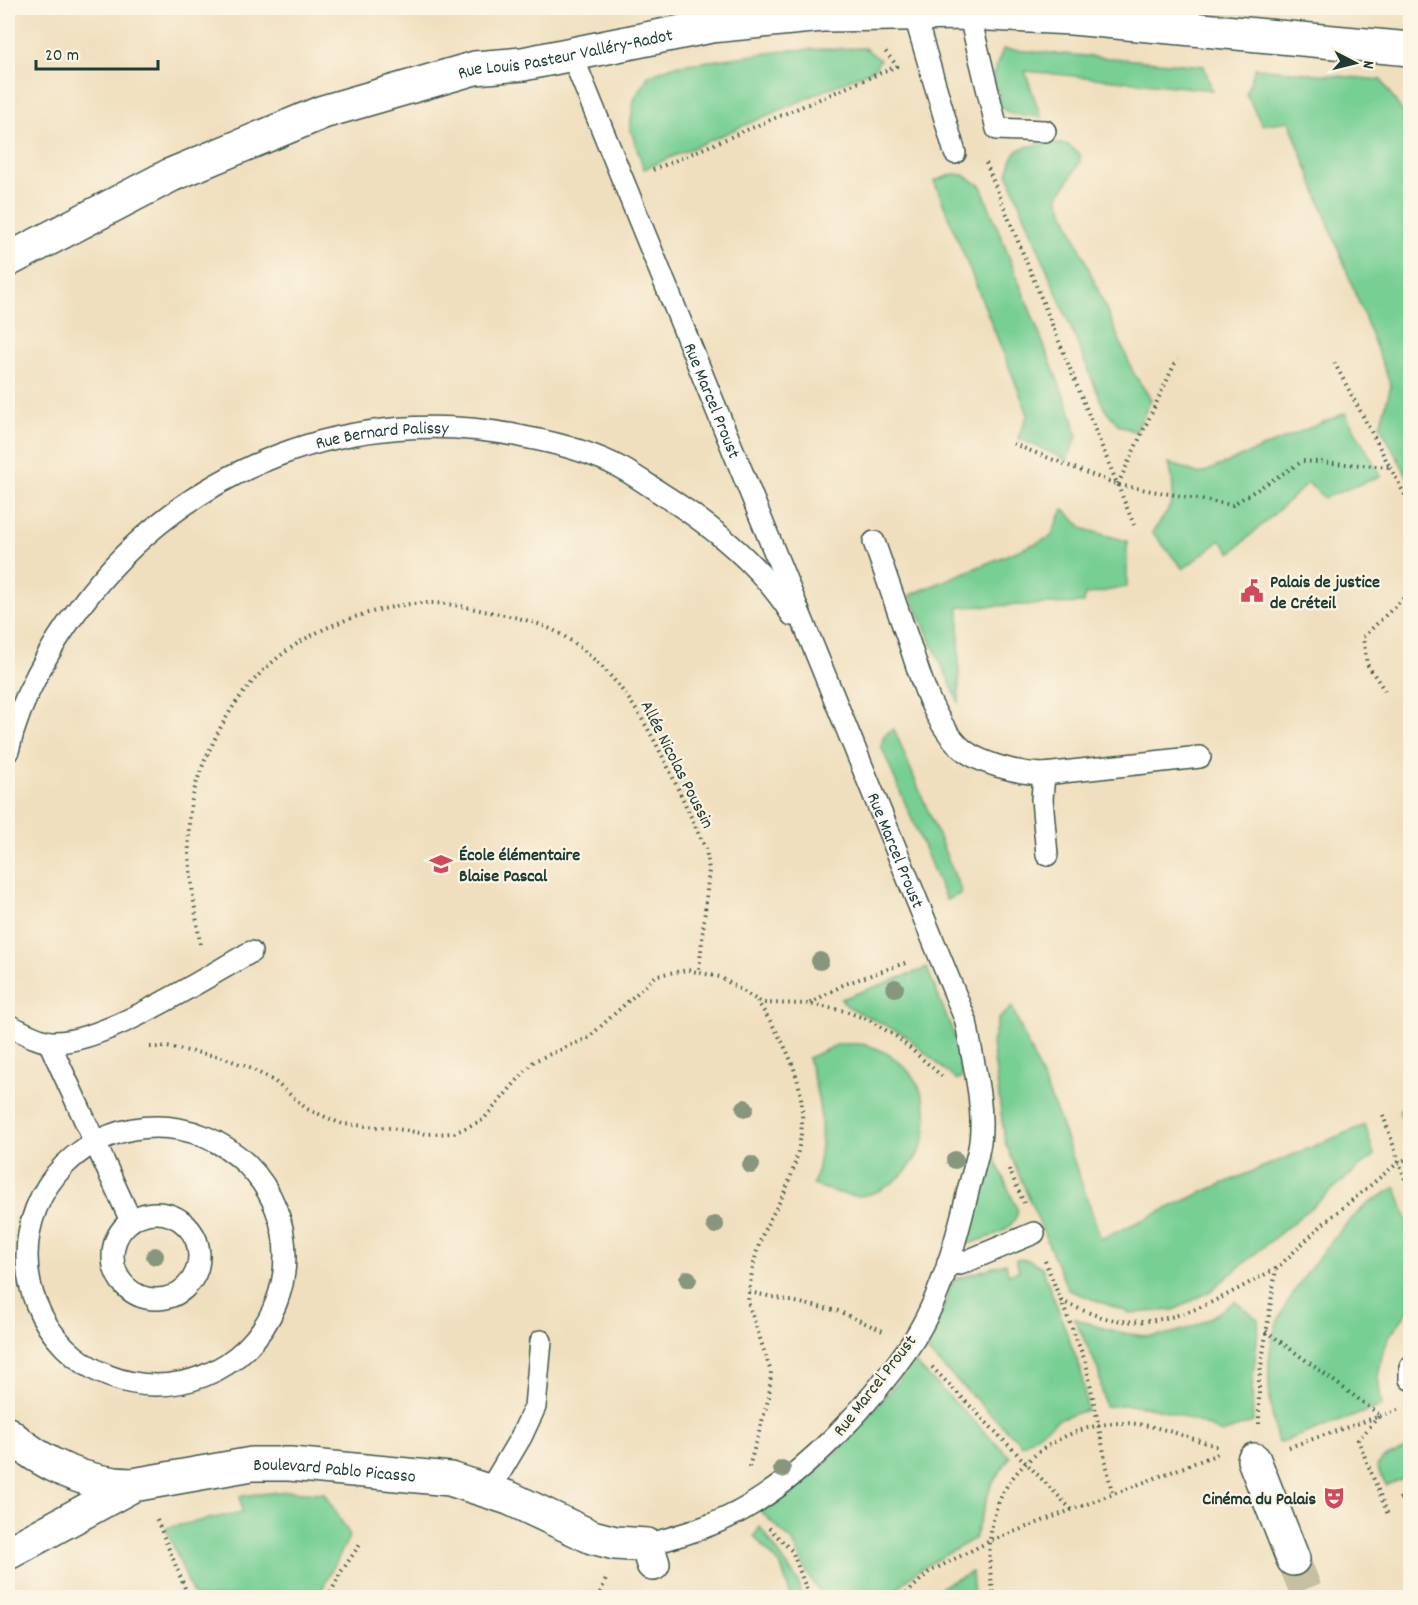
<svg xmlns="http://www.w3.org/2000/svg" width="1418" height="1605" font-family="Dekko,sans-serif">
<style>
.green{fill:#77cf94;stroke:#4b8664;stroke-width:1.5}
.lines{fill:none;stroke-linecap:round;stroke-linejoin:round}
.street-tunnel{stroke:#c6bfa2;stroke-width:33;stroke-dasharray:33 16;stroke-linecap:butt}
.lane-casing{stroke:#3e5549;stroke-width:24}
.street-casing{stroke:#3e5549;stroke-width:36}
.path{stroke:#3e5549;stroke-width:4;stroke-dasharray:1.5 4.5;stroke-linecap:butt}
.lane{stroke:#fff;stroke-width:21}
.street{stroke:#fff;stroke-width:33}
.tree{fill:#87967d}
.labels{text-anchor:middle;stroke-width:4.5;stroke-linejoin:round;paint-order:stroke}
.street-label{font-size:18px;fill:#1f3d34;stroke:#fcf5e5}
.poi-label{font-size:18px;font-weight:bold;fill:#1f3d34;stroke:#fcf5e5;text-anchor:start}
</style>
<rect width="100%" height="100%" fill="#fcf5e5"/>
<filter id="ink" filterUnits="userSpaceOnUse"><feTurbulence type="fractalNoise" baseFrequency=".0167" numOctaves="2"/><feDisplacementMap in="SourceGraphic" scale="12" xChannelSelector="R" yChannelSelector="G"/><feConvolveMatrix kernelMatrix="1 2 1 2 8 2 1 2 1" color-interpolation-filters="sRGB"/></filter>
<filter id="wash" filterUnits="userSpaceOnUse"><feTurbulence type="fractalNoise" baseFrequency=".008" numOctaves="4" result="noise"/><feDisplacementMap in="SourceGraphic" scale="24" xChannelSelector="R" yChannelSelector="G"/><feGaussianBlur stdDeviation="1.35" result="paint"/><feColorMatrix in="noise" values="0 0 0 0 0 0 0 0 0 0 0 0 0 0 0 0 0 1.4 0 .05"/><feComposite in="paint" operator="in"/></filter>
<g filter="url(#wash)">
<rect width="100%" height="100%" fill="#f0dfbe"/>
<g class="green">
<polygon points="865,48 880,60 874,69 644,169 630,128 634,100 649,75 673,66 790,50"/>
<polygon points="1003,49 1204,66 1212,90 1025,71 1041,117 1011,114 1001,107 993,75"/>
<polygon points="1255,68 1381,80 1410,123 1410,481 1380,426 1391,386 1289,121 1262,125 1246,94"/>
<path d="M1047,143L1068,145L1080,154V162L1058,197L1134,374L1151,399L1136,432L1119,425L1104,408L1008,175C1012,145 1021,148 1047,143Z"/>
<polygon points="954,174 964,175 981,186 1073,419 1077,437 1067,460 1018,438 1028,414 934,181"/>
<path d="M1345,413L1381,476L1324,498L1308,483L1231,553L1221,540L1183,569L1152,532C1174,506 1177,496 1169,463L1200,474Z"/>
<polygon points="1063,509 1084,529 1127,541 1127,587 1085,595 1084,603 959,607 959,703 910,595 1051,537"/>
<polygon points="894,729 962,893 946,900 881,746 884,735"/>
<polygon points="927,968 956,1040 962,1078 956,1080 905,1035 848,1007 841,999"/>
<polygon points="1012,1007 1059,1118 1101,1239 1210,1189 1365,1125 1374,1155 1209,1292 1174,1310 1130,1313 1068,1290 1005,1142 992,1043 998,1020"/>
<path d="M839,1044C848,1044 858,1043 867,1045C926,1062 948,1131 902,1175C890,1186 875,1195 858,1196C843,1196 827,1189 813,1185C828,1141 821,1102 808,1058Z"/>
<polygon points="1410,1106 1410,1136 1399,1111"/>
<path d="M991,1150L1018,1211C1013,1234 984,1238 965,1245Z"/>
<path d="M1396,1187L1410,1230V1309L1390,1335L1382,1355L1378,1377L1382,1406L1278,1443C1269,1409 1264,1363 1275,1329C1286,1295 1338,1229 1365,1206C1374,1199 1386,1193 1396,1187Z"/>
<polygon points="1016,1259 1029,1260 1042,1267 1081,1371 1087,1410 1061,1418 1022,1445 923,1347 942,1311 953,1280 1006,1263 1008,1274 1019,1271"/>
<path d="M1235,1301L1259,1320L1252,1390L1253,1422L1222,1433C1187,1416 1145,1399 1105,1407L1098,1369L1074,1318C1139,1344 1179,1344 1235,1301Z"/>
<path d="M913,1361L1010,1457L991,1485L974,1539L917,1571L888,1597H825L810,1579L793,1542L761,1512C824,1476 869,1418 913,1361Z"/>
<polygon points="1410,1447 1410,1483 1403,1479 1386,1485 1377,1466 1382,1459"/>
<polygon points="288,1491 324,1493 350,1535 318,1597 194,1597 166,1528 242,1512 240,1496"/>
<polygon points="760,1527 798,1581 802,1597 791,1597 781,1566 754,1536"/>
<polygon points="972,1572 974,1597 930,1597 946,1584"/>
</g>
</g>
<g filter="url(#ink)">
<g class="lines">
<polyline class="street-tunnel" points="1293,1559 1309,1598"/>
<g class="lane-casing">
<g id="lane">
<polyline points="914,13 955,153"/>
<polyline points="969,13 997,129 1045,131"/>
<path id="s1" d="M571,53L966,1021C972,1059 985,1104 980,1142C978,1157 973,1172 969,1187C956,1241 941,1300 909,1347C869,1405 809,1470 749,1506C718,1525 682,1535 647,1545"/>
<path d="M874,542C886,575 897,609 909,642C921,679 931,716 958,745C975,763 1020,774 1044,774L1042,799L1047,855"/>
<path id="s2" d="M8,751C20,699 50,646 82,604C185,466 355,401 524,437C557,443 594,453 623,469C639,478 654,489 670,499C717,530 762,567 792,615"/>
<polyline points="1044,774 1200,757"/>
<path d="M8,1025C20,1030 37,1041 51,1042C102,1045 204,978 251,952"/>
<polyline points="49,1042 131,1221"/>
<circle cx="156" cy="1256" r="129"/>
<circle cx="156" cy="1256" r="43"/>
<polyline points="948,1262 960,1264 1034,1233"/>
<polyline points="1410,1368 1410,1379"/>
<polyline points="489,1491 521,1437 535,1407 541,1341"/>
</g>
</g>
<g class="street-casing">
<g id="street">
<path id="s3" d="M8,260L171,175L323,112L475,68L523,64L711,26L822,15L969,13L1072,18L1410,49"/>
<path d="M8,1434C42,1464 86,1485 133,1485"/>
<polyline points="1254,1460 1293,1559"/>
<path id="s4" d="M8,1553L133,1485L252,1464H290L450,1479L509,1498L592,1537L615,1543L647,1545L653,1564"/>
</g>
</g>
<g class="path">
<polyline points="986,163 1134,525"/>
<polyline points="653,170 897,66 885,51"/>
<polyline points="1013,444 1118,485 1232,505 1303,461 1390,467 1334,362"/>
<polyline points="1390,467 1410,504"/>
<polyline points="1118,484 1177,359"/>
<polyline points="1385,691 1367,664 1363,637 1410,592"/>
<path d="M200,944C194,898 184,851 191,804C195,784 203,763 212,745C243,676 295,633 368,613C387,608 411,602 430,603C448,603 466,607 484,611C510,616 539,621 562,635C639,682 668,771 706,849L709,870L699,971"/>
<polyline points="810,1003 845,984 908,962"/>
<polyline points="150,1047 167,1047 222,1057 250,1068 274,1081 307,1109 342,1124 391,1128 427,1134 454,1133 483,1120 534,1061 588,1038 657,975 688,970 720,977 762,1003 809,1004 845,1011 869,1020 897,1037 943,1077"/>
<polyline points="1383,1115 1410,1194"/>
<polyline points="1009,1169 1024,1203"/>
<polyline points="1045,1261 1086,1363 1112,1493"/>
<polyline points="749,1292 838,1311 883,1331"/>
<path d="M1061,1301C1075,1307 1090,1314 1105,1318C1168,1333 1222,1297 1275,1269"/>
<polyline points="1266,1331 1380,1415 1358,1440 1389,1517"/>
<polyline points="932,1367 1072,1510"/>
<polyline points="1259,1424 1259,1380 1276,1269 1324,1223 1399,1162 1410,1158"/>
<polyline points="1289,1447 1398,1410"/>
<path d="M749,1467L769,1397L771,1372L748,1302C750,1279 755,1252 764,1231C773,1212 786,1193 792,1173C815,1102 797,1060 757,1001"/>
<polyline points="1399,1499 1410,1494"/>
<polyline points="157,1520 189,1598"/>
<polyline points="769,1528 792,1551 810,1598"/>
<polyline points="328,1598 341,1572 361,1543"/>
<polyline points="598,1598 606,1579"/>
<polyline points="902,1598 929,1572 990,1541 1218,1454"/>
<path d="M995,1598C986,1564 987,1520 1005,1489C1029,1449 1079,1422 1125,1423C1156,1424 1189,1438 1219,1447"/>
</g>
<use href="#lane" class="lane"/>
<use href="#street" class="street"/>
</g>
<g class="tree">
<circle cx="820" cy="961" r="9"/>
<circle cx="895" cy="988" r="9"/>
<circle cx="745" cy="1108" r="9"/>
<circle cx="955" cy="1160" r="9"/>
<circle cx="751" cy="1165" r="9"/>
<circle cx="715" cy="1225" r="9"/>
<circle cx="155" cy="1256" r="9"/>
<circle cx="688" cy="1279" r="9"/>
<circle cx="782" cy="1469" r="9"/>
</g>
</g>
<defs>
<g id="civic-bare" transform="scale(1.8)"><path d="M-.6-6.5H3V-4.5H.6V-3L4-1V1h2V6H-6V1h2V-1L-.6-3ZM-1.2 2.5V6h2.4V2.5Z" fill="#d1495b" stroke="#fcf5e5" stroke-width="2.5" paint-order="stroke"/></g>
<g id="school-bare" transform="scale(1.8)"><path d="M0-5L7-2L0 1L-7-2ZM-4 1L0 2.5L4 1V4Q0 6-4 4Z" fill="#d1495b" stroke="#fcf5e5" stroke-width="2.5" paint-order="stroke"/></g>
<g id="theatre-bare" transform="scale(1.8)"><path d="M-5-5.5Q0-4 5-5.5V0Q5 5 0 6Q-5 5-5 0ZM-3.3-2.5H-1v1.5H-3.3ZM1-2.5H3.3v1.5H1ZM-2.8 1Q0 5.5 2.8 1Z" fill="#d1495b" stroke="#fcf5e5" stroke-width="2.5" paint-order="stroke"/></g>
</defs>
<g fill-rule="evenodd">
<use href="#civic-bare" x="1252" y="591"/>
<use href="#school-bare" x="441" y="864"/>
<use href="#theatre-bare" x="1334" y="1498"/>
</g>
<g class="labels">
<g class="street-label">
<text dy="6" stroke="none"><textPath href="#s3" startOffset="598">Rue Louis Pasteur Valléry-Radot</textPath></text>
<text dy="6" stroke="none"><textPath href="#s1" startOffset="375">Rue Marcel Proust</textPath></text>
<text dy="6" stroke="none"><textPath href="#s2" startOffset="522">Rue Bernard Palissy</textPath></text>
<text transform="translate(678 764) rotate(63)" y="6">Allée Nicolas Poussin</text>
<text dy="6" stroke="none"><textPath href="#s1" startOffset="861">Rue Marcel Proust</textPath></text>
<text transform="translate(874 1385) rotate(-52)" y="6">Rue Marcel Proust</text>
<text dy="6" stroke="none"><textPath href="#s4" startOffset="346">Boulevard Pablo Picasso</textPath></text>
</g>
<g class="poi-label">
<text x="1270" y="587">Palais de justice<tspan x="1270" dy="21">de Créteil</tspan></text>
<text x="459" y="860">École élémentaire<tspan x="459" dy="21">Blaise Pascal</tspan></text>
<text x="1316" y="1504" text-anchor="end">Cinéma du Palais</text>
</g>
</g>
<rect width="1418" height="1605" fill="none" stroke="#fcf5e5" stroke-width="30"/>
<g transform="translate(1355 63) rotate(97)" stroke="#fcf5e5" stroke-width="4.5" paint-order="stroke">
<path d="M0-4.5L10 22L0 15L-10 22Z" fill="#1f3d34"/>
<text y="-9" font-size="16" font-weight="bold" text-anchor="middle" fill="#1f3d34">N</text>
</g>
<path d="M36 60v9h122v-9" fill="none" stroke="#1f3d34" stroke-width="3"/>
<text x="45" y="60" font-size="18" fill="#1f3d34" stroke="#fcf5e5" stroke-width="4.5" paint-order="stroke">20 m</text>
</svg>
